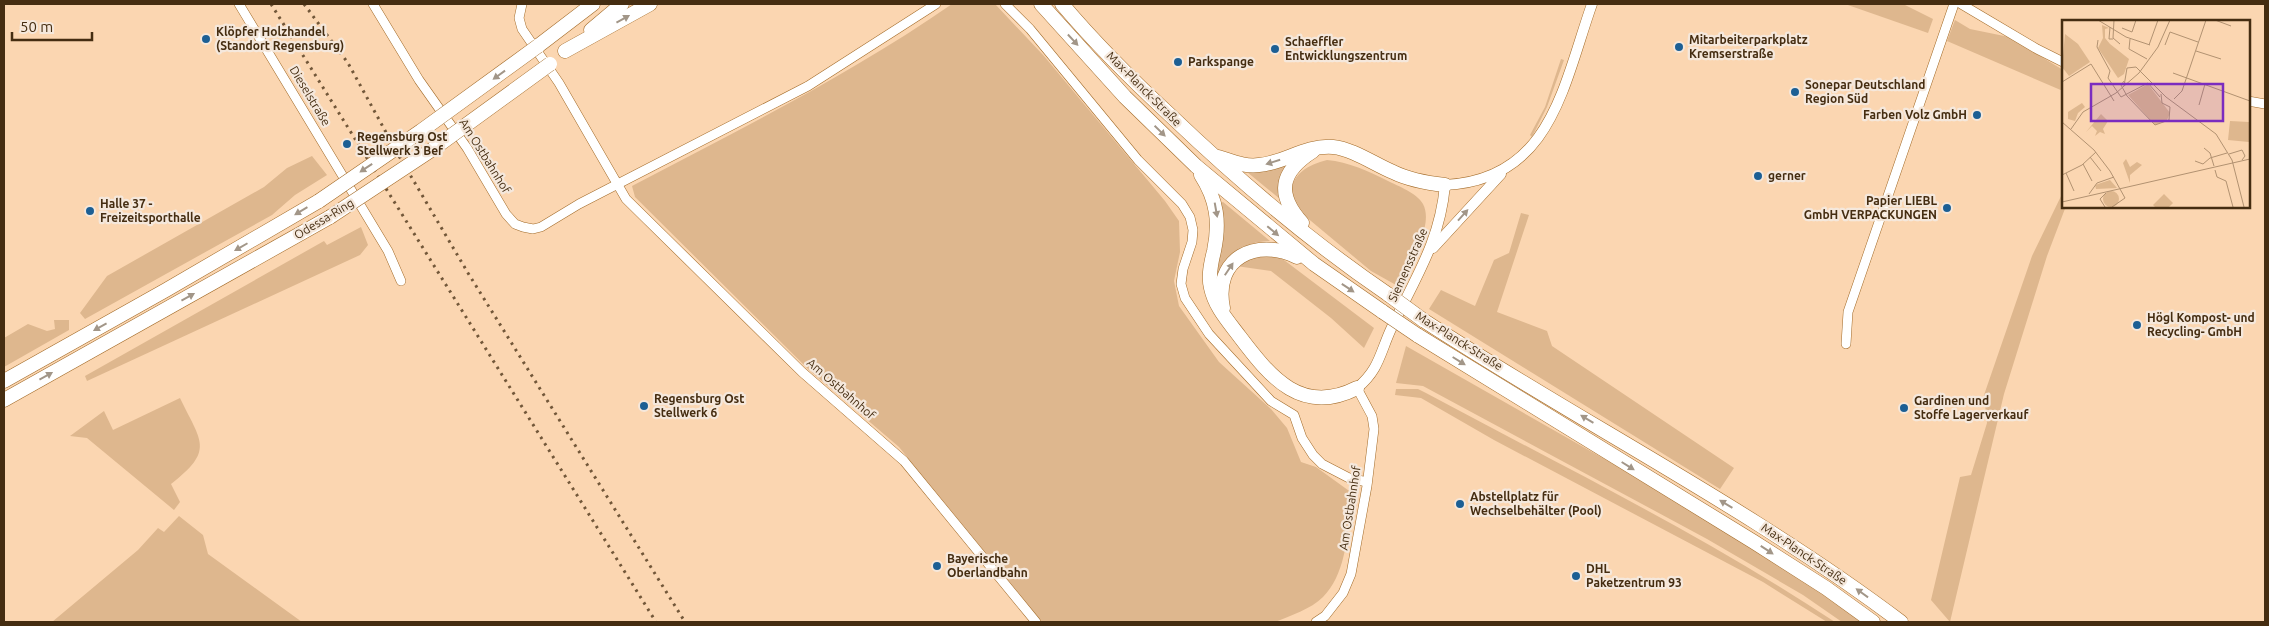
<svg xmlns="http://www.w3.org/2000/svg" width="2269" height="626" font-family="Ubuntu,sans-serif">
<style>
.green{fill:#deb78e}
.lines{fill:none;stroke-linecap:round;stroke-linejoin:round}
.minor-casing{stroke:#a26a27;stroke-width:10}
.tertiary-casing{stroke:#a26a27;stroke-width:11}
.trunk-casing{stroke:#a26a27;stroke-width:15}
.minor{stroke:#fff;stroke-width:9}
.tertiary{stroke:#fff;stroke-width:10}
.trunk{stroke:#fff;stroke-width:14}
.rail{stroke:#725739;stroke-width:3;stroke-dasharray:2.5 5;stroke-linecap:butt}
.trunk-bridge-casing{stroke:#a26a27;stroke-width:15;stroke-linecap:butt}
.trunk-bridge{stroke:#fff;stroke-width:14}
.oneway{fill:#a29688}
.poi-dot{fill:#1c5f94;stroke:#f5e8dc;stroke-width:2}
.labels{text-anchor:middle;stroke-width:4.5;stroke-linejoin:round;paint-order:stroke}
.poi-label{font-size:12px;font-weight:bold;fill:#452d11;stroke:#f5e8dc;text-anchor:start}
.street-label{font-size:12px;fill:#452d11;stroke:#f5e8dc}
.inset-road{fill:none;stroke:#b29271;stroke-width:1}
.view{fill:#7b2cbf;fill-opacity:0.15;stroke:#7b2cbf;stroke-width:2.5}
.inset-edge{fill:none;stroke:#452d11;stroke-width:2.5}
</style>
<rect width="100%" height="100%" fill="#fbd6b1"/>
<g class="green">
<path d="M952,4H995L1044,56L1165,201L1179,221L1180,252L1174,281L1179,306L1219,362L1271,409L1287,428L1301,462L1316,467L1352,493C1348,526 1348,572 1323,597C1311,609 1290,616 1275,622H1042L899,447L809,370L635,197L632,186C741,129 851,74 952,4Z"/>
<polygon points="1845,4 1903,4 1933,19 1928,33"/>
<polygon points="1955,20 1970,29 2009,37 2063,70 2063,91 1947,41"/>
<polygon points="1561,59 1564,60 1547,107 1532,137 1530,135 1545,107"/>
<polygon points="312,156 327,175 295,195 272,215 85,319 80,313 107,276 264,187 287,168"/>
<polygon points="1292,158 1280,199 1247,172 1248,170"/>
<path d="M1327,160C1349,162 1368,171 1388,181C1398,186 1417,193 1423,204C1435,227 1407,265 1396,285L1371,271L1299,211C1280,184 1301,166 1327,160Z"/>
<polygon points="2063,192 2063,206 2066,206 2047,256 2004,394 1950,622 1931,600 1960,477 1971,475 1987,423 1984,395 2032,256"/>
<path d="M1223,202L1270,241C1237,242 1232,257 1219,283L1216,281V273L1223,216L1221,203Z"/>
<polygon points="1521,213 1529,215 1497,312 1547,331 1552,346 1734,468 1720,489 1429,309 1441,290 1475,306 1494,260 1509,253"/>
<polygon points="361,227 368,245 360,255 87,381 85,376 324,241 327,245"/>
<polygon points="1272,255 1284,260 1374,328 1364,348 1331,318 1271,271 1236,266 1244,258"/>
<polygon points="54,320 69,320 69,330 4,367 4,338 28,324 47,331 55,329"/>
<polygon points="1406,346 1615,465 1713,525 1823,593 1862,622 1842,622 1803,595 1707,539 1423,386 1396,383"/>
<path d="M1396,389H1418L1426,393C1564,467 1705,536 1835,622H1827L1763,582L1494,440L1421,398L1395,395Z"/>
<path d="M180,398C201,442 215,450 171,484L180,502L174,510L87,438L70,436L104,411L113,430Z"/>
<polygon points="179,516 203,535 208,554 302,622 52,622 138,550 158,528 164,532"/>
</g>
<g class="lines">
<g class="minor-casing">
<g id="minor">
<polyline points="239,4 388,251 401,281"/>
<polyline points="373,4 419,80 467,148 506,214 515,224 523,227 533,229 541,227 579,204 808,86 936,4"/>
<polyline points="522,4 519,18 522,29 559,83 626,199 802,372 904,461 1036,622"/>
<polyline points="1005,4 1030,29 1138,160 1182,204 1190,217 1193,230 1192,242 1183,269 1181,284 1185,298 1209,334 1271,401 1294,415 1302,438 1313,455 1322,464 1349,478 1367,482"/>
<polyline points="1961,4 2037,49 2063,62"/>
<polyline points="2248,101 2265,104"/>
<polyline points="1846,344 1848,312 1954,4"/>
<polyline points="1316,622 1325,616 1343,593 1351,574 1367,486 1374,429 1372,416 1357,388"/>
</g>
</g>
<g class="tertiary-casing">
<g id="tertiary">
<polyline points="1433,248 1501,174"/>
<path d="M1357,388C1379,370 1380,353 1391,329C1415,278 1440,242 1445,185C1551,180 1563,86 1592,4"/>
</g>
</g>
<g class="trunk-casing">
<g id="trunk">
<polyline points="1041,4 1125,97 1196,166 1314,264 1383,312"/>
<path d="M1062,4C1095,43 1132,80 1170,115C1238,180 1311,242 1389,295"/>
<polyline points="591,30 622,4"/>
<polyline points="538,46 593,4"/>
<polyline points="565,51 650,4"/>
<path d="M1218,157C1232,161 1244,167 1259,165C1285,163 1304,145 1333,147C1353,149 1374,164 1393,172C1409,180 1427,183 1445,185"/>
<path d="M1201,175C1217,200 1220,222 1214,251C1211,263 1208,276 1211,288C1215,307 1228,321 1240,337C1271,378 1302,416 1357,388"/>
<path d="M1302,223C1276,194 1280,172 1313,151"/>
<path d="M1223,308C1213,258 1256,237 1297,257"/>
<path d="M1423,320C1581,423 1750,508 1901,622"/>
<polyline points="1417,335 1754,542 1826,588 1873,622"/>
<polyline points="4,381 166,290 319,201"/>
<polyline points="4,400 330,217"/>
</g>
</g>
<use href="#minor" class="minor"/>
<use href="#tertiary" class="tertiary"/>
<use href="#trunk" class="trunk"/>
<g class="rail">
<polyline points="271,4 656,622"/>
<polyline points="304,4 348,63 399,156 468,273 685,622"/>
</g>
<g class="trunk-bridge-casing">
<g id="trunk-bridge">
<polyline points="319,201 421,131 538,46"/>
<polyline points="330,217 433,149 550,64"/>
<polyline points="1389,295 1423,320"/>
<polyline points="1383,312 1417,335"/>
</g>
</g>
<use href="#trunk-bridge" class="trunk-bridge"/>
</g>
<defs><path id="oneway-solid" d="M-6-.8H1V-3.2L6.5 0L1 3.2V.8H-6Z" transform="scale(1.25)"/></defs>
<g class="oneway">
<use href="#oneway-solid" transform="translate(623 19) rotate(-29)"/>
<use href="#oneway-solid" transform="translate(1073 40) rotate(47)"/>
<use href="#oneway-solid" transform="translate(499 75) rotate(144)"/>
<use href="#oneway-solid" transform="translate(1160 131) rotate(44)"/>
<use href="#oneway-solid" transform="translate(1273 162) rotate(163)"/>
<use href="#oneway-solid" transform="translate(366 168) rotate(146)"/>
<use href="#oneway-solid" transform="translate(1216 210) rotate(80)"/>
<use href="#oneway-solid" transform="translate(301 211) rotate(149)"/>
<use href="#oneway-solid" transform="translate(1463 215) rotate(-48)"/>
<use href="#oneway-solid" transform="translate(1273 231) rotate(40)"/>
<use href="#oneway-solid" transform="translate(241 247) rotate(150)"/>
<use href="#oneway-solid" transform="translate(1229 269) rotate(-56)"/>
<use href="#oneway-solid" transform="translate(1348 288) rotate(34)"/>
<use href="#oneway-solid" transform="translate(188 297) rotate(-29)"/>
<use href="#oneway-solid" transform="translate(100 327) rotate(151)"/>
<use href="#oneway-solid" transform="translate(1459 361) rotate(32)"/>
<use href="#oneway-solid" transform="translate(46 376) rotate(-29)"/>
<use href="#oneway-solid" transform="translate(1587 419) rotate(-149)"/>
<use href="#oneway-solid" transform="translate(1628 466) rotate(32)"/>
<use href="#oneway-solid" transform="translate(1726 504) rotate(-149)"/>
<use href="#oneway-solid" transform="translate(1767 550) rotate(33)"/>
<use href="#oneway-solid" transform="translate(1862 593) rotate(-144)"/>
</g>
<g class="poi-dot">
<circle cx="206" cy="39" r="5"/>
<circle cx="1679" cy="47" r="5"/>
<circle cx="1275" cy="49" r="5"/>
<circle cx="1178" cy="62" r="5"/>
<circle cx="1795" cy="92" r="5"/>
<circle cx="1977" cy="115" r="5"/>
<circle cx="347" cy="144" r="5"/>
<circle cx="1758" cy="176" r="5"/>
<circle cx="1947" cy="208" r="5"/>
<circle cx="90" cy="211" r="5"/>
<circle cx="2137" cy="325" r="5"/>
<circle cx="644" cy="406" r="5"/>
<circle cx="1904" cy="408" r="5"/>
<circle cx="1460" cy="504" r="5"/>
<circle cx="937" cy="566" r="5"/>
<circle cx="1576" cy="576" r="5"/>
</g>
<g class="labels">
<g class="poi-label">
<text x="216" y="36">Klöpfer Holzhandel<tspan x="216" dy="14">(Standort Regensburg)</tspan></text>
<text x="1689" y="44">Mitarbeiterparkplatz<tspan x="1689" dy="14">Kremserstraße</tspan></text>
<text x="1285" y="46">Schaeffler<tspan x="1285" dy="14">Entwicklungszentrum</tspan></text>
<text x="1188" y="66">Parkspange</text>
<text x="1805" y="89">Sonepar Deutschland<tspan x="1805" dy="14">Region Süd</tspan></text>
<text x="1967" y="119" text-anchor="end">Farben Volz GmbH</text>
<text x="357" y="141">Regensburg Ost<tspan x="357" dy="14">Stellwerk 3 Bef</tspan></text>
<text x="1768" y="180">gerner</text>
<text x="1937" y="205" text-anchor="end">Papier LIEBL<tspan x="1937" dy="14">GmbH VERPACKUNGEN</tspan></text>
<text x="100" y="208">Halle 37 -<tspan x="100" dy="14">Freizeitsporthalle</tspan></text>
<text x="2147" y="322">Högl Kompost- und<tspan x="2147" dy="14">Recycling- GmbH</tspan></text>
<text x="654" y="403">Regensburg Ost<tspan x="654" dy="14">Stellwerk 6</tspan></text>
<text x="1914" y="405">Gardinen und<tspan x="1914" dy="14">Stoffe Lagerverkauf</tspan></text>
<text x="1470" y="501">Abstellplatz für<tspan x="1470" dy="14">Wechselbehälter (Pool)</tspan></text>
<text x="947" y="563">Bayerische<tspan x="947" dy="14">Oberlandbahn</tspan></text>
<text x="1586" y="573">DHL<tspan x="1586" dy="14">Paketzentrum 93</tspan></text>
</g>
<g class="street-label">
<text transform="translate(1144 89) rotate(45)" y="4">Max-Planck-Straße</text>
<text transform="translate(310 96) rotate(59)" y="4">Dieselstraße</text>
<text transform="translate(485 156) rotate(58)" y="4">Am Ostbahnhof</text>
<text transform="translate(324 219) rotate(-31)" y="4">Odessa-Ring</text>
<text transform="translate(1408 265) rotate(-66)" y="4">Siemensstraße</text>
<text transform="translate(1459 341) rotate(32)" y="4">Max-Planck-Straße</text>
<text transform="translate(841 389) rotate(41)" y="4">Am Ostbahnhof</text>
<text transform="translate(1350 508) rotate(-81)" y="4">Am Ostbahnhof</text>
<text transform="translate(1804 554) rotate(34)" y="4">Max-Planck-Straße</text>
</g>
</g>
<g transform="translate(2062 20)">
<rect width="188" height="188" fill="#fbd6b1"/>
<path d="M40,5L47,8L43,9V18L48,24L67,39L62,54L56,58L36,28L41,18ZM3,14L16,24L28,42L7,56L0,47ZM86,64L108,93L105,100L93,105L66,75ZM20,83L23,87L16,93L13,101L6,99V92ZM39,94L46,101L41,109L43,114L38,112L33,116L35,111L30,106L24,112ZM168,101L187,102V122L166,120ZM64,139L68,147L75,142L80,145L68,155V163L61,143ZM48,160L55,168L34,169L33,165ZM41 179a8 8 0 1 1 16 0a8 8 0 1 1-16 0ZM102,174L111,183L107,187H93L91,185Z" fill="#deb78e"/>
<path class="inset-road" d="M36,0L64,17L88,25M52,0L51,18L58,24M153,0L169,6M48,7L47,19H51M60,8L70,12L74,0M68,19L67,29L85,39M36,20L35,27L48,51L46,58L59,77L86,63L98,77M87,25L96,0M103,25L108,12L136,22M134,31L159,39M111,53L188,81M62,61L59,65L65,76L93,105L107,100L108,87M0,62L29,44L52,81M62,66L65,48L74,47L104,77L154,114M99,74L100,83L108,87M112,79L120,71L144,0M137,85L143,64M0,102L32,130L48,151L63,178L50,187M9,109L21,92L54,73L77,53L96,27L108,0M154,114L170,140L182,187M142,128L148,133L152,146M167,134L180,130L183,136L180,140M28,137L39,151M133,141L141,144L148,138L165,133M21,144L30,161M153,150L155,157L164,161L171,187M4,153L12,171M0,155L20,145L34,132M27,174L35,163L52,157M0,182L188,139M43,187L38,179L44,173"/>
<path class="view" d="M29,64H161V101H29Z"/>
<rect width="188" height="188" class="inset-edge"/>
</g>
<rect width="2269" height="626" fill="none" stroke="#452d11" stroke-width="10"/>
<path d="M12 32v8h80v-8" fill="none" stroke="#452d11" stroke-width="2.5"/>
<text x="20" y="32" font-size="15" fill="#452d11" stroke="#f5e8dc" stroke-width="4" paint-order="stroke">50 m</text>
</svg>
